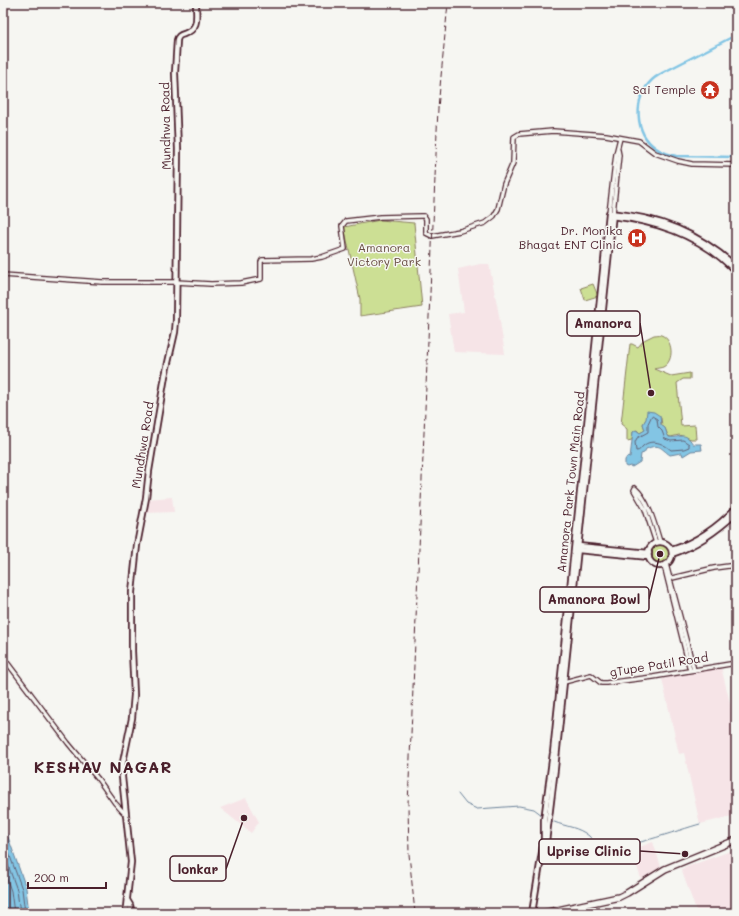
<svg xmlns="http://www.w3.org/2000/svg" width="739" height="916" font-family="Mali,sans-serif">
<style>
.built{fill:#f6e4e7}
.green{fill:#ccdf94;stroke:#8b7f60}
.water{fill:#83c5e4;stroke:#6c839a}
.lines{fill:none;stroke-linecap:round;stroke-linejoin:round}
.shore{stroke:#616175;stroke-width:1}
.stream{stroke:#6c839a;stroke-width:1}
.canal{stroke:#83c5e4;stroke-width:2.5}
.minor-casing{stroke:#4a1f2b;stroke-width:6}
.major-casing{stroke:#4a1f2b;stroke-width:8}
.highway-casing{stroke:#4a1f2b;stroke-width:8}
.minor{stroke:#f6f6f2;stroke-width:3.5}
.major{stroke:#f6f6f2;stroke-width:4.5}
.highway{stroke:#f6f6f2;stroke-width:5.5}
.rail{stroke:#4a1f2b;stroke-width:1;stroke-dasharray:6 3;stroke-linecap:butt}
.labels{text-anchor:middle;stroke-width:3;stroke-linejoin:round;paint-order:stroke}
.poi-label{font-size:12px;fill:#4a1f2b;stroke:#f6f6f2;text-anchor:end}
.street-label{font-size:12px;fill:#4a1f2b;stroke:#f6f6f2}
.park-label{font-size:12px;fill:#6a4f45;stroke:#f6f6f2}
.district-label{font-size:16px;font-weight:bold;letter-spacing:1px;fill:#4a1f2b;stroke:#f6f6f2}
.leader{fill:none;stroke:#4a1f2b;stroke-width:1.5}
.callout-dot{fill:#4a1f2b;stroke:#f6f6f2;stroke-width:1.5}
.callout{fill:#f6f6f2;stroke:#4a1f2b;stroke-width:1.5}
.callout-label{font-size:13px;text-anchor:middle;font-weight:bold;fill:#4a1f2b}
</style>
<rect width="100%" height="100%" fill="#f6f6f2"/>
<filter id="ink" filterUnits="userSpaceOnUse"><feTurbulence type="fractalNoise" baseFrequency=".025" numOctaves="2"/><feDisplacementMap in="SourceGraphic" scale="8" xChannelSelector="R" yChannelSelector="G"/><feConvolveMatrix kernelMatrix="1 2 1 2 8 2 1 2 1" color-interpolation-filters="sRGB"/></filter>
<g filter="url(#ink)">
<g class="built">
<polygon points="480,264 489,264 499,315 505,354 454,352 448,314 464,312 458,269"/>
<polygon points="172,497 174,512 145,513 147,499"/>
<polygon points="721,667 736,727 736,815 700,824 684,753 679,754 662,679"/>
<polygon points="246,798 259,822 251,833 220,808"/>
<polygon points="653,842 661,867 641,879 632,850"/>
<polygon points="736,849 736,913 697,913 681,869"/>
</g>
<g class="green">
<polygon points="380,220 414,223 422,307 360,316 360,299 344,227"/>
<polygon points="593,284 598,296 585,300 581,288"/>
<path d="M654,335C657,335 659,334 661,335C673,339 675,361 663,367C661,368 657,368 654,369L671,376L690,373V379H683L677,383L681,426L695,425L696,439H691L679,435L671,437L668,436L665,428L662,426L661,418L646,419L643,424L645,430L640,433L637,430L633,432L632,440L627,441V429L621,424L630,344H632L638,347L644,340Z"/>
<circle cx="660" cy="554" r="9"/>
</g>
<g class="water">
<path d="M647,411L654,412L660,416L661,425L665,428L667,434L669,437C681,439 684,430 693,444H701L702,450L691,451L683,456L682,453H681L670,455C660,448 660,443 646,449L644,453L641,454L640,462L632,467L630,466L627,467L625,466V460L627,457L630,458L633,432L636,430L640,433L645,430L643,424L646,419Z"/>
<polygon points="3,828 8,837 26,888 29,913 3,913"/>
</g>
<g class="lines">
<g class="shore">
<path d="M652,416L657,419L658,427L662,431L665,439L671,441L683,440L689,444V447L684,449L671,450C664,444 652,438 643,446C640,449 640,451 636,451L635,442L637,438L648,432V424Z"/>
<polyline points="3,837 22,889 25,913"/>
<polyline points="3,851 17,890 20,913"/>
<polyline points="3,868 11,891 14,913"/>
</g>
<g class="stream">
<polyline points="458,794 466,804 477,809 519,806 534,809 542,815"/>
<path d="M550,820C561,826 574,826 585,833C591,836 594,844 601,847C616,853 681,829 700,824"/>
</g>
<path class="canal" d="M736,35L662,73C659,75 655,77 652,80C633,98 634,133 656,148C662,153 669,154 676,156L736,157"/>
<g class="minor-casing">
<g id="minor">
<polyline points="609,213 616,154 620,138"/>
<polyline points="613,213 619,155 618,150"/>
<polyline points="3,275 102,282 176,282 211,284 241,283 261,279 261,262 262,260 311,259 322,257 345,249 342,226 346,221 380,217 421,216 424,216 426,219 426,233 432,236 460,231 485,223 494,216 498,209 504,184 513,163 514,137 519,134 553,131 606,135 639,141 655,153 678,161 692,164 736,165"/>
<path d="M656,543L645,509L634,490L635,488C648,499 655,525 660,542"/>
<polyline points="666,564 694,670"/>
<polyline points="664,565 690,670"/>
<polyline points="668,579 714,568 736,565"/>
<polyline points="3,657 68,743 98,779 115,803 126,815"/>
<polyline points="564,682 591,675 601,683 606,683 653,677 736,663"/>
</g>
</g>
<g class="major-casing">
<g id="major">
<path d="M611,216C657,221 704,237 736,272"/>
<circle cx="660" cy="554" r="12"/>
<polyline points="578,546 649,553"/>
<polyline points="578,550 649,557"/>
<path d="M672,550C696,542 718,527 736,508"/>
<path d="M672,554C697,545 717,531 736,513"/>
<polyline points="546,842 555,768 613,213"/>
<polyline points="127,900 130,905 132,913"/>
<path d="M127,913L126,907L131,862L122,777V767L132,718L134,695L132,651V592L137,545L146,498L149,471L165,376L175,332L176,320L178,149L175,73L177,40C178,36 180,35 184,34C200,28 196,17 196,3"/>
<path d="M532,913L544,840V820L553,753L609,213C659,217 699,233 736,267"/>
</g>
</g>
<g class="highway-casing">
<polyline id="highway" points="544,913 619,897 627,893 665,869 736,840"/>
</g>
<use href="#minor" class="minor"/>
<use href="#major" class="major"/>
<use href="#highway" class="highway"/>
<polyline class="rail" points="415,913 409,854 408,804 438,108 448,3"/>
</g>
</g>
<defs>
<g id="temple-disc" transform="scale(1)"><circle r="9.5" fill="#c8321e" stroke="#f6f6f2"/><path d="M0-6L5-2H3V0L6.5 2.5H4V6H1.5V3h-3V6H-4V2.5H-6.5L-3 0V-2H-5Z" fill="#fff"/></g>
<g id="hospital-disc" transform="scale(1)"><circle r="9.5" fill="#c8321e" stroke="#f6f6f2"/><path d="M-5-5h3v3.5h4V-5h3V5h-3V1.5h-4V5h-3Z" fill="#fff"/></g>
</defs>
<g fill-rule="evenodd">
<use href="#temple-disc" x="710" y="90"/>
<use href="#hospital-disc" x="637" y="238"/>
</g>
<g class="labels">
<g class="poi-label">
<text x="696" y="94">Sai Temple</text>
<text x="623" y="235">Dr. Monika<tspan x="623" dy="14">Bhagat ENT Clinic</tspan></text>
</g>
<g class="street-label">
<text transform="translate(166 126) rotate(-91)" y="4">Mundhwa Road</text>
<text transform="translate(143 445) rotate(-81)" y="4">Mundhwa Road</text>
<text transform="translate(571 482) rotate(-84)" y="4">Amanora Park Town Main Road</text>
<text transform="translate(659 665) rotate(-9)" y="4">gTupe Patil Road</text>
</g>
<g class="park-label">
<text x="384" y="252">Amanora<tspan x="384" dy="14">Victory Park</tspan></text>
</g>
<g class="district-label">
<text x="103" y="773">KESHAV NAGAR</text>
</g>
</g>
<path class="leader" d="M651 393L640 323M660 554L649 599M685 854L640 851M244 818L226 869"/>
<g class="callout-dot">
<circle cx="651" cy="393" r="4"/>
<circle cx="660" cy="554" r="4"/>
<circle cx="685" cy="854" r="4"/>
<circle cx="244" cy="818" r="4"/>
</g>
<g class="callout">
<rect x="567" y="311" width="73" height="25" rx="4"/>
<rect x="540" y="587" width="109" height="25" rx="4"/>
<rect x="539" y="839" width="101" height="25" rx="4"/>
<rect x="170" y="856" width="56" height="25" rx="4"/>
</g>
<g class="callout-label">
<text x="603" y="328">Amanora</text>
<text x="594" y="604">Amanora Bowl</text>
<text x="589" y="856">Uprise Clinic</text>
<text x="198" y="874">lonkar</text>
</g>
<rect width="739" height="916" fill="none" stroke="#f6f6f2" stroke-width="16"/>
<rect x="8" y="8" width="723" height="900" fill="none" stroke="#4a1f2b" stroke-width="1.5" filter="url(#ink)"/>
<path d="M28 882v6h78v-6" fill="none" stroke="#4a1f2b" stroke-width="2"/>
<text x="34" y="882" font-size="12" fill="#4a1f2b" stroke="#f6f6f2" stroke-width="3" paint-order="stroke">200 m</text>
</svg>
